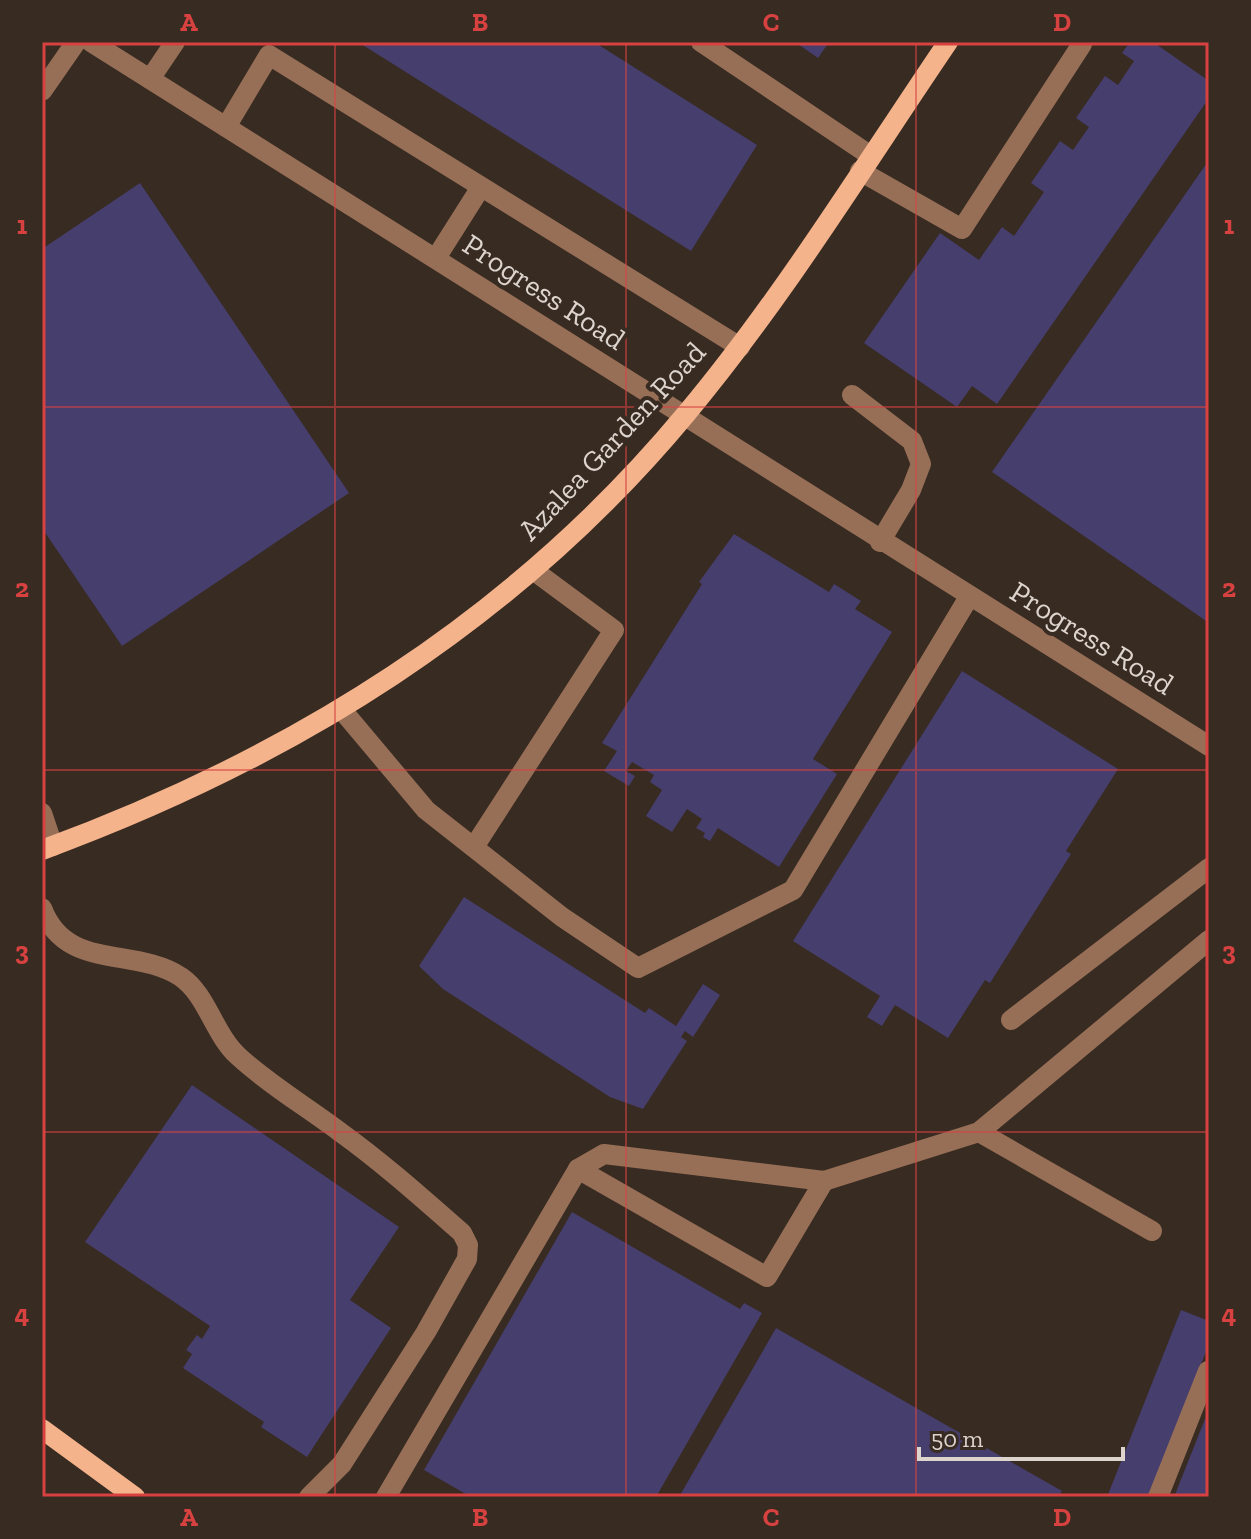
<svg xmlns="http://www.w3.org/2000/svg" width="1251" height="1539" font-family="'Zilla Slab',serif">
<style>
.building{fill:#463e6c}
.lines{fill:none;stroke-linecap:round;stroke-linejoin:round}
.minor{stroke:#976f57;stroke-width:20}
.major{stroke:#f5b38c;stroke-width:20}
.rail{stroke:#a79d96;stroke-width:6;stroke-dasharray:10 10;stroke-linecap:butt}
.grid{fill:none;stroke:#d74241;stroke-width:2;stroke-opacity:0.55}
.labels{text-anchor:middle;stroke-width:8;stroke-linejoin:round;paint-order:stroke}
.street-label{font-size:30px;fill:#ddd4ce;stroke:#382b22}
.neatline{fill:none;stroke:#d74241;stroke-width:3}
.grid-label{font-size:26px;text-anchor:middle;font-weight:bold;fill:#d74241}
</style>
<rect width="100%" height="100%" fill="#382b22"/>
<g class="building">
<polygon points="358,42 594,42 757,145 691,251"/>
<polygon points="795,42 829,42 818,58"/>
<polygon points="1130,42 1153,42 1209,81 1209,98 997,404 972,386 957,407 864,343 940,233 979,260 1002,227 1014,236 1044,192 1031,183 1060,141 1073,150 1089,127 1076,118 1105,76 1118,85 1134,61 1122,53"/>
<polygon points="1209,160 1209,623 992,472"/>
<polygon points="140,183 349,493 122,646 42,528 42,249"/>
<polygon points="734,534 829,592 834,584 861,601 855,609 892,632 813,759 837,774 779,867 718,828 710,841 703,837 705,833 696,828 702,819 687,809 672,832 646,816 662,790 650,782 654,775 632,762 626,771 635,776 629,786 604,771 617,751 602,743 702,584 699,582"/>
<polygon points="962,671 1118,769 1066,851 1071,854 990,983 985,980 948,1038 895,1005 882,1026 867,1017 880,996 793,941"/>
<polygon points="464,897 645,1013 649,1008 676,1026 703,984 720,995 693,1037 685,1031 681,1037 687,1041 643,1109 610,1097 443,989 419,966"/>
<polygon points="192,1085 399,1227 350,1300 391,1328 307,1457 261,1427 264,1422 183,1368 192,1354 186,1350 197,1335 202,1339 210,1326 85,1242"/>
<polygon points="572,1212 740,1309 744,1303 762,1313 656,1497 471,1497 424,1470"/>
<polygon points="1181,1310 1209,1321 1209,1344 1149,1497 1107,1497"/>
<polygon points="776,1328 1062,1491 1058,1497 679,1497"/>
<polygon points="1209,1409 1209,1497 1174,1497"/>
</g>
<g class="lines">
<g class="minor">
<polyline points="91,42 1209,746"/>
<polyline points="701,42 871,156"/>
<polyline points="150,79 175,42"/>
<polyline points="42,91 76,42"/>
<polyline points="226,127 269,55 740,347"/>
<polyline points="860,171 962,229 1082,44 1079,42"/>
<polyline points="436,258 481,187"/>
<polyline points="852,395 912,441 921,464 911,490 880,542"/>
<polyline points="342,710 426,810 562,917 638,968 793,890 969,597"/>
<polyline points="42,813 53,846"/>
<polyline points="474,847 614,630 533,570"/>
<path d="M42,908C66,972 134,946 181,977C207,995 214,1034 238,1056C268,1084 307,1107 340,1132C383,1163 422,1198 462,1233L468,1245L467,1259L426,1332L342,1464L309,1497"/>
<polyline points="1011,1020 1209,868"/>
<polyline points="979,1132 1152,1231"/>
<polyline points="578,1169 767,1277 824,1181"/>
<polyline points="386,1497 578,1169 604,1154 824,1181 979,1132 1209,940"/>
<polyline points="1158,1497 1208,1371"/>
</g>
<g class="major">
<path d="M42,850C292,758 514,621 686,414C783,298 863,167 948,42"/>
<polyline points="42,1429 135,1497"/>
</g>
<polyline class="rail" points="1206,42 1209,44"/>
</g>
<path class="grid" d="M335,42V1497M626,42V1497M916,42V1497M42,407H1209M42,770H1209M42,1132H1209"/>
<g class="labels">
<g class="street-label">
<text transform="translate(544 292) rotate(33)" y="10">Progress Road</text>
<text transform="translate(612 441) rotate(-47)" y="10">Azalea Garden Road</text>
<text transform="translate(1092 638) rotate(32)" y="10">Progress Road</text>
</g>
</g>
<rect width="1251" height="1539" fill="none" stroke="#382b22" stroke-width="88"/>
<path d="M919 1447v12h204v-12" fill="none" stroke="#ddd4ce" stroke-width="4"/>
<text x="931" y="1447" font-size="24" fill="#ddd4ce" stroke="#382b22" stroke-width="6" paint-order="stroke">50 m</text>
<rect x="44" y="44" width="1163" height="1451" class="neatline"/>
<g class="grid-label">
<text x="189" y="31">A</text>
<text x="480" y="31">B</text>
<text x="771" y="31">C</text>
<text x="1062" y="31">D</text>
<text x="22" y="234">1</text>
<text x="1229" y="234">1</text>
<text x="22" y="597">2</text>
<text x="1229" y="597">2</text>
<text x="22" y="960">3</text>
<text x="1229" y="960">3</text>
<text x="22" y="1323">4</text>
<text x="1229" y="1323">4</text>
<text x="189" y="1526">A</text>
<text x="480" y="1526">B</text>
<text x="771" y="1526">C</text>
<text x="1062" y="1526">D</text>
</g>
</svg>
